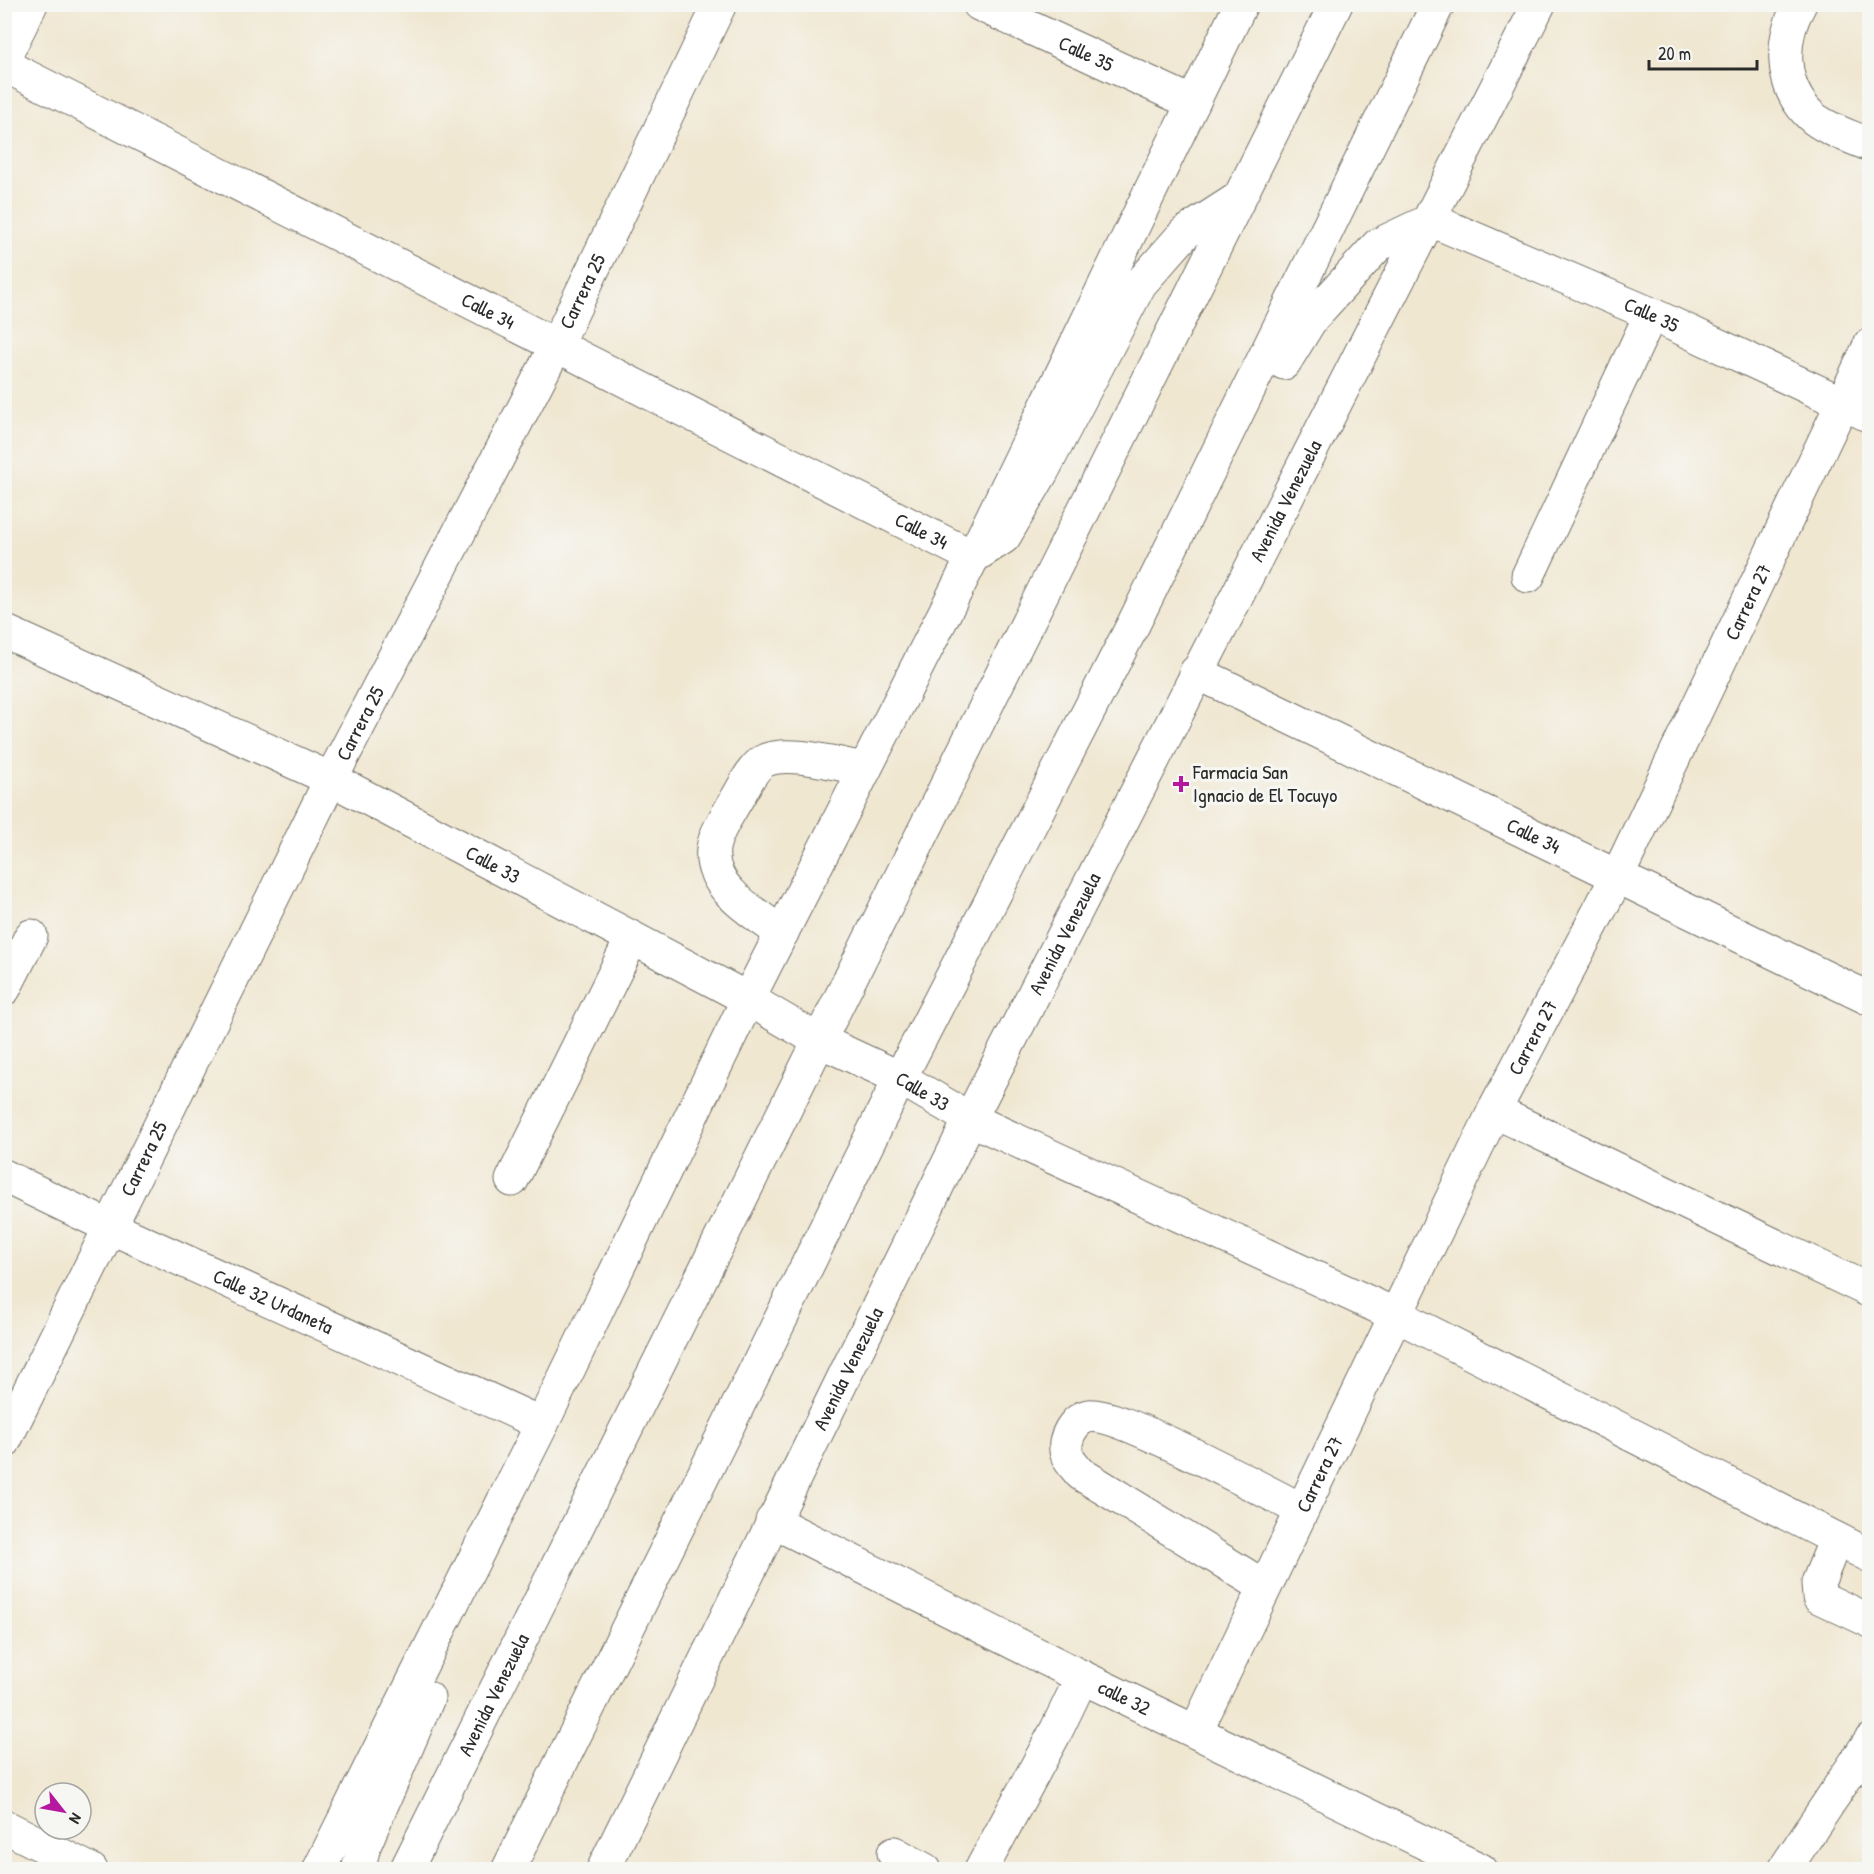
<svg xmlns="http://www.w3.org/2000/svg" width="1874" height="1874" font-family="'Patrick Hand',sans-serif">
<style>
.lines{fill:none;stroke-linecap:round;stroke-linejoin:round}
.minor-casing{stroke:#706d65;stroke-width:35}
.minor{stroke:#fff;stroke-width:33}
.poi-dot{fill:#b5179e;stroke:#f6f6f2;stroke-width:2}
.labels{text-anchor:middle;stroke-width:6;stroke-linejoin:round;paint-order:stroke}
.street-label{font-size:20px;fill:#2b2b2b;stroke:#f6f6f2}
.poi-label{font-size:20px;fill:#2b2b2b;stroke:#f6f6f2;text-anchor:start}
</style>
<rect width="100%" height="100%" fill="#f6f6f2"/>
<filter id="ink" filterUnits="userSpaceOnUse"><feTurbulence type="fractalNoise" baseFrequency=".0167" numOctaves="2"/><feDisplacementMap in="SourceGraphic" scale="12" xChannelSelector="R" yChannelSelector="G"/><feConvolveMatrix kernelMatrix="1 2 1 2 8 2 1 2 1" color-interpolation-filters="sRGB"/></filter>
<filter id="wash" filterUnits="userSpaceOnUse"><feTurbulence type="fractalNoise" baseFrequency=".008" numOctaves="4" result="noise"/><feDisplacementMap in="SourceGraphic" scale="24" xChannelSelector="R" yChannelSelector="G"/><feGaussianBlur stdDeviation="1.35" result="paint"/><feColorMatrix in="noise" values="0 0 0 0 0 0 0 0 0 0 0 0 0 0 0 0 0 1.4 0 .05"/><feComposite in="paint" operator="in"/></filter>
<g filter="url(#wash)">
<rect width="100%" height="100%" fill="#f0e7d1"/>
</g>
<g filter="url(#ink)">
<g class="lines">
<g class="minor-casing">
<g id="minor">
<path id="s1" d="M979,4L1193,103"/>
<path d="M1800,4C1779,40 1780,87 1811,116C1825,129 1852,137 1870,145"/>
<polyline points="4,58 31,4"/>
<path id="s2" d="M4,65L973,557L1004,537L1042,472L1140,284L1185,233L1239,198"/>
<path id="s3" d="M1284,363L1311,319L1378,245L1431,220L1651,314L1870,416"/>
<polyline points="1528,576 1651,314"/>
<path id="s4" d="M4,631L331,779L748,999L818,1040L900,1078L970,1119L1396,1315L1870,1556"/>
<path id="s5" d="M1196,672L1870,999"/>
<path d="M782,933C756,914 708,888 713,849C715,832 728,815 736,800C744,788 752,766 766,760C791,750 839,765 865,769"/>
<polyline points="4,989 31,936"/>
<polyline points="1494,1111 1870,1291"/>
<path id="s6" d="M4,1176L112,1228L542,1424"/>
<polyline points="512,1180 632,938"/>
<path id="s7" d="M4,1442L331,779L557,344L720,4"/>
<path id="s8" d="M772,1521L1082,1677L1481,1870"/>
<polyline points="1836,1539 1818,1583 1819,1597 1870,1621"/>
<path d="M1265,1587L1081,1474C1073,1464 1064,1457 1066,1443C1068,1431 1077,1418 1088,1416C1116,1410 1268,1493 1302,1510"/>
<path id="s9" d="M1196,1731L1494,1111L1618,875L1870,345"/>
<polyline points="4,1826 91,1870"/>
<polyline points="894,1853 925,1870"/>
<polyline points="319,1870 542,1424 748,999 973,557 1241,4"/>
<polyline points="358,1870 364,1846 428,1698"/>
<path id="s10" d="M406,1870L1336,4"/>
<polyline points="508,1870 900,1078 1133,625 1438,4"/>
<path id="s11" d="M603,1870L970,1119L1539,4"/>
<polyline points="981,1870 1057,1729 1082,1677"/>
<polyline points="1784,1870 1870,1741"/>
</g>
</g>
<use href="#minor" class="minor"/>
</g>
</g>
<path class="poi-dot" d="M1178 775h6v6h6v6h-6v6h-6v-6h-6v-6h6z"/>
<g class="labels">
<g class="street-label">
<text dy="7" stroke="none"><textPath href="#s1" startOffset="118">Calle 35</textPath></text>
<text dy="7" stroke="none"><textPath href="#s7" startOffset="1288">Carrera 25</textPath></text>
<text dy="7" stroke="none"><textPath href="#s2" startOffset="543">Calle 34</textPath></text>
<text dy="7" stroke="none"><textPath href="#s3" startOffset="450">Calle 35</textPath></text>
<text dy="7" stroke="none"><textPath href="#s11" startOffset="1530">Avenida Venezuela</textPath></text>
<text dy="7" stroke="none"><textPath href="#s2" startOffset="1029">Calle 34</textPath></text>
<text dy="7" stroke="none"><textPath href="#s9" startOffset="1257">Carrera 27</textPath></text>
<text dy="7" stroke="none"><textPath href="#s7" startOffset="802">Carrera 25</textPath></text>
<text dy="7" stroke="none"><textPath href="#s5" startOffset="375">Calle 34</textPath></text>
<text dy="7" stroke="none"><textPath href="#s4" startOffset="542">Calle 33</textPath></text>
<text dy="7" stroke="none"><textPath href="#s11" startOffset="1044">Avenida Venezuela</textPath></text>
<text dy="7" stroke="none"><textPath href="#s9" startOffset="771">Carrera 27</textPath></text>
<text dy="7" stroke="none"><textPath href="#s4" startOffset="1028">Calle 33</textPath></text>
<text dy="7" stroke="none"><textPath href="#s7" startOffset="316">Carrera 25</textPath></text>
<text dy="7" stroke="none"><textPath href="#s6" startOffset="297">Calle 32 Urdaneta</textPath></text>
<text dy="7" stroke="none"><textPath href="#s11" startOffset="558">Avenida Venezuela</textPath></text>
<text dy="7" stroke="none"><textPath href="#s9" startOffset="285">Carrera 27</textPath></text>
<text dy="7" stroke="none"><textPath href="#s10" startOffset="196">Avenida Venezuela</textPath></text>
<text dy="7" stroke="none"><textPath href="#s8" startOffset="394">calle 32</textPath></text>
</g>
<g class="poi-label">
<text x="1193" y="779">Farmacia San<tspan x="1193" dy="23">Ignacio de El Tocuyo</tspan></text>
</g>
</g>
<rect width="1874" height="1874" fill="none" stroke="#f6f6f2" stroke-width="24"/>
<g transform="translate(63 1811) rotate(121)"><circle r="28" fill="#f6f6f2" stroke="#a5a5a2" stroke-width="1.5"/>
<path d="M0-4.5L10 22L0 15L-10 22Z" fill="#b5179e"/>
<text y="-9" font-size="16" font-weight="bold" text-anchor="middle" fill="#2b2b2b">N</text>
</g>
<path d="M1649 60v9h108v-9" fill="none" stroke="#2b2b2b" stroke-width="3"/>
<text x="1658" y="60" font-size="18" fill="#2b2b2b" stroke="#f6f6f2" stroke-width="4.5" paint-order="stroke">20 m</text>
</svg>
